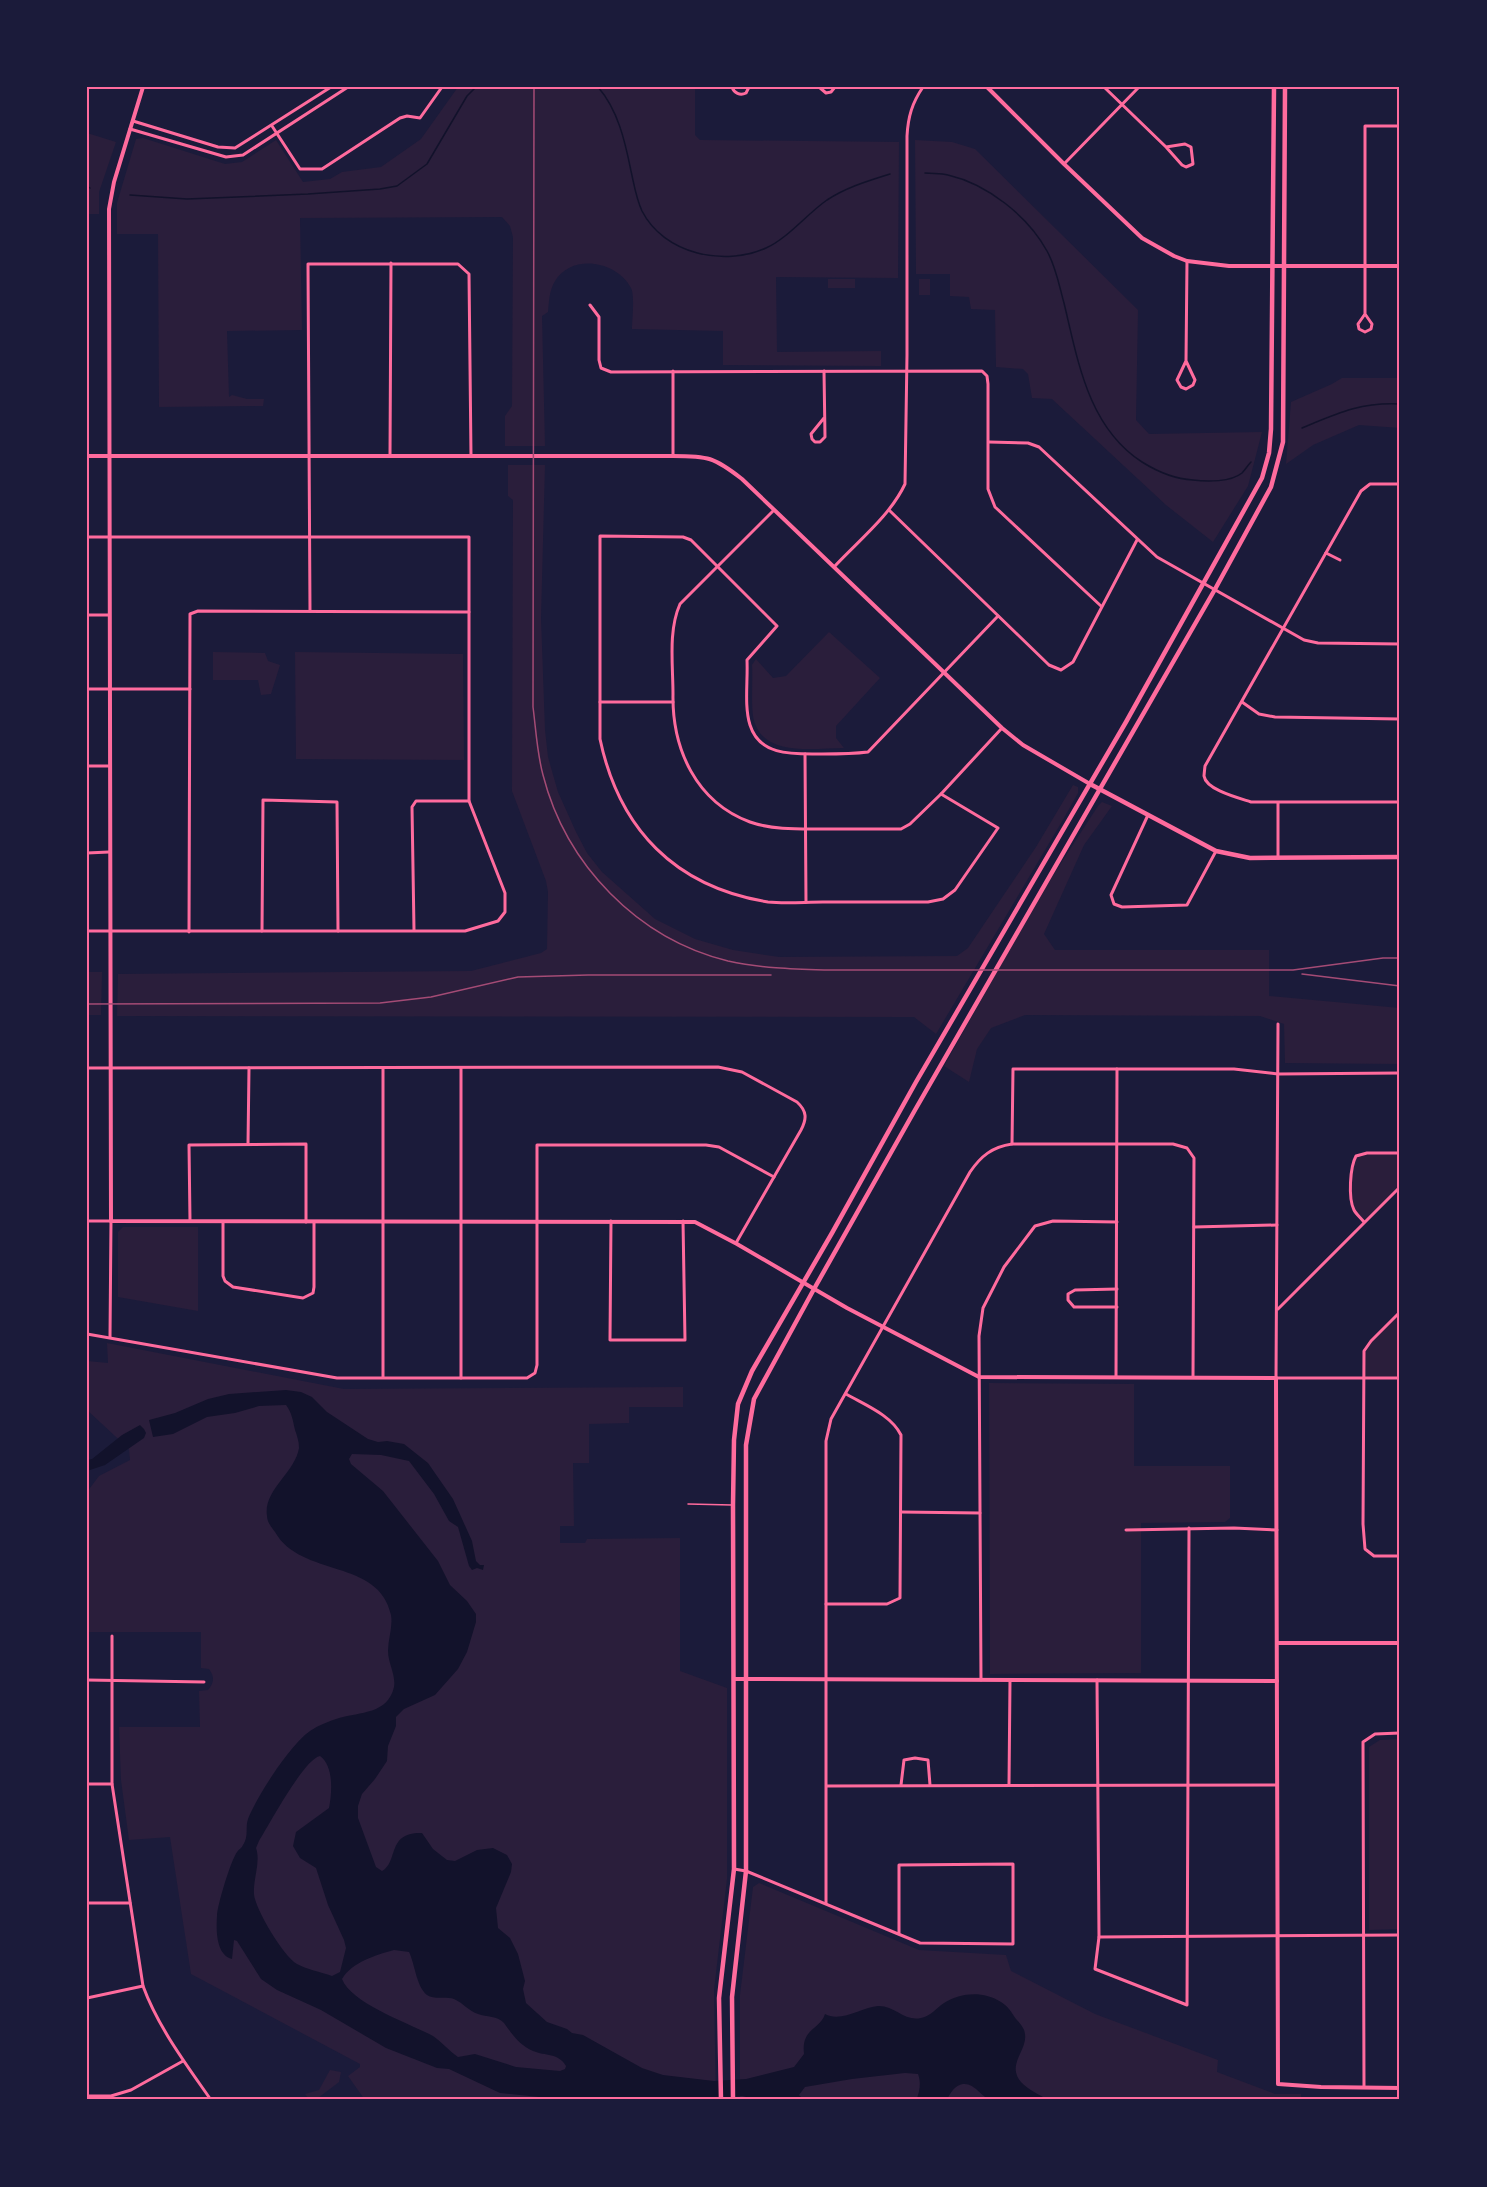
<svg xmlns="http://www.w3.org/2000/svg" width="1487" height="2187" font-family="Montserrat,sans-serif">
<style>
.green{fill:#2a1e3b}
.water{fill:#12122b;fill-rule:evenodd}
.lines{fill:none;stroke-linecap:round;stroke-linejoin:round}
.stream{stroke:#12122b;stroke-width:1.5}
.service{stroke:#ff6b9d;stroke-width:1.5}
.minor{stroke:#ff6b9d;stroke-width:3}
.tertiary{stroke:#ff6b9d;stroke-width:4}
.secondary{stroke:#ff6b9d;stroke-width:4.5}
.rail{stroke:#a44b75;stroke-width:1.5}
.neatline{fill:none;stroke:#ff6b9d;stroke-width:2}
</style>
<rect width="100%" height="100%" fill="#1b1b3a"/>
<g class="green">
<path d="M458,87H695V135L700,140L899,142L898,278L776,277L777,352L881,351V366L723,365V331L632,329C632,320 635,296 631,288C617,261 572,253 555,281C549,291 549,302 548,312L542,316L545,446H505V416L512,406L513,237L510,226L502,217L300,218L302,330L227,331L229,397L232,395L247,399H264L263,406L159,407L158,234H117V203L136,139L143,138L225,164L242,162L276,140L303,182L330,179L342,172L381,167L421,139Z"/>
<polygon points="87,133 116,142 99,192 99,214 87,214"/>
<polygon points="915,140 952,142 975,149 1138,310 1136,420 1149,434 1262,432 1248,486 1213,542 1166,505 1052,399 1032,398 1028,374 1023,369 996,367 995,310 971,309 969,297 950,296 950,274 916,274"/>
<rect x="828" y="279" width="27" height="9"/>
<rect x="919" y="279" width="11" height="16"/>
<polygon points="1342,378 1400,378 1400,428 1359,425 1313,445 1286,464 1291,402 1332,384"/>
<polygon points="508,465 545,465 541,618 545,730 548,757 558,792 576,832 587,853 602,872 655,919 695,939 733,950 779,957 957,956 968,948 1036,847 1073,785 1078,787 1078,793 1064,818 936,1034 914,1017 117,1016 118,974 471,971 541,953 547,949 548,892 546,881 512,791 513,500 508,496"/>
<path d="M829,632L880,678L836,726V738L844,748C813,748 760,758 753,716C751,699 753,681 752,665L756,659L773,678L786,676Z"/>
<polygon points="213,652 265,653 268,661 280,665 271,694 261,695 258,680 213,680"/>
<polygon points="295,652 463,654 464,760 296,759"/>
<polygon points="1102,802 1112,806 1084,845 1044,934 1055,950 1269,950 1269,996 1400,1008 1400,1064 1285,1063 1284,1024 1260,1016 1025,1015 991,1028 977,1049 969,1082 944,1066 1039,897 1098,806"/>
<polygon points="87,972 102,972 101,1015 87,1015"/>
<path d="M1367,1153H1400V1187L1364,1222C1361,1218 1356,1214 1354,1210C1348,1198 1350,1167 1356,1156Z"/>
<polygon points="123,1227 198,1227 198,1311 118,1297 118,1232"/>
<polygon points="1400,1313 1400,1378 1363,1378 1364,1351 1371,1341"/>
<path d="M107,1343L344,1389L683,1387V1407H629V1423L589,1424V1463H573L574,1526H560V1543H585L587,1539L680,1538V1671L727,1688V1879L714,1990L716,2100H365L348,2076L360,2067V2064L191,1974L170,1837L129,1840L121,1780L119,1727H200L199,1691L208,1690C214,1683 215,1677 209,1669L201,1668V1632H87V1492L99,1476L130,1460L129,1449L87,1410V1361L108,1363Z"/>
<polygon points="989,1383 1134,1384 1134,1466 1230,1466 1230,1518 1225,1522 1141,1523 1141,1673 990,1674"/>
<polygon points="1400,1739 1400,1929 1369,1930 1369,1747 1380,1740"/>
<polygon points="759,1883 919,1950 1006,1955 1011,1971 1095,2014 1218,2060 1217,2072 1275,2094 1301,2094 1301,2100 740,2100 740,1995 753,1887"/>
<polygon points="330,2070 341,2072 339,2082 318,2098 309,2099 305,2094 319,2090"/>
</g>
<g class="water">
<path d="M286,1390L301,1392L312,1397L327,1412L368,1439L378,1442L387,1441L404,1444L428,1463L453,1499L472,1541L476,1561L480,1565H484L483,1570L477,1568L472,1570L469,1566L458,1527L449,1521L434,1494L409,1461L381,1455L352,1454L349,1459L351,1464L383,1491L438,1561L450,1585L467,1601L476,1614V1622L467,1652L458,1669L435,1695L404,1709L396,1717V1726L388,1746L387,1761L375,1779L362,1794L358,1806V1818L376,1867L382,1871C399,1862 386,1832 422,1833L433,1849L447,1860L455,1861L477,1850L493,1848L507,1855L512,1864L511,1872L496,1908L498,1928L510,1938L518,1954L525,1981L523,1989L526,2003L547,2022L567,2029L572,2033L583,2035L642,2068L663,2075L714,2081L746,2079L794,2067L804,2054C801,2028 820,2030 825,2014C841,2023 862,2007 878,2006C894,2005 905,2022 921,2018C931,2016 936,2008 944,2003C961,1992 984,1991 1001,2002C1008,2006 1012,2013 1016,2019C1019,2022 1023,2027 1024,2030C1031,2049 1005,2063 1021,2082C1027,2089 1040,2095 1048,2100C1035,2100 1002,2103 991,2100C981,2097 975,2083 963,2084C955,2085 950,2093 947,2100H911L917,2098C920,2090 921,2082 918,2074L905,2073L852,2079L805,2087L799,2095L804,2100H759L742,2096L706,2100H568L500,2093L449,2069L437,2068L386,2048L321,2010L277,1990L261,1979L237,1941L234,1940L232,1959C216,1955 216,1930 217,1916C217,1906 231,1860 237,1852C239,1849 242,1848 243,1845C249,1836 245,1828 248,1819C257,1796 290,1745 310,1731C319,1725 329,1721 339,1718C360,1712 388,1714 394,1687C396,1675 388,1663 388,1651C388,1639 393,1627 391,1615C379,1558 301,1578 275,1532C272,1528 267,1522 267,1516C263,1490 295,1473 299,1448C299,1441 297,1436 295,1430C293,1421 292,1413 286,1405L259,1406L235,1413L207,1417L173,1434L153,1437L149,1420L175,1413L208,1399L229,1394ZM320,1756C334,1766 332,1793 329,1808L296,1832L293,1846L300,1858L316,1868L328,1905L344,1940L346,1948L340,1972L332,1976C321,1972 306,1969 297,1964C284,1957 255,1909 254,1894C253,1878 261,1862 256,1848L259,1841C269,1825 304,1759 320,1756ZM394,1950L409,1952C415,1964 416,1986 427,1995C434,2000 445,1996 454,1999C463,2003 469,2011 478,2014C486,2017 498,2016 504,2023C512,2034 519,2045 533,2051C545,2056 559,2053 566,2066L565,2069L560,2071L516,2067L475,2054L458,2057C449,2051 442,2042 433,2036C409,2023 352,2004 342,1979C352,1962 376,1955 394,1950Z"/>
<polygon points="140,1425 144,1429 146,1433 144,1438 105,1465 87,1471 87,1460 92,1459 122,1435"/>
</g>
<g class="lines">
<g class="stream">
<path d="M598,87C618,110 625,141 631,171C634,184 636,198 642,211C664,254 724,267 766,248C787,239 808,213 827,200C847,187 868,181 890,174"/>
<path d="M925,173C933,174 941,173 948,175C987,184 1028,216 1047,251C1056,267 1059,285 1064,303C1078,361 1088,427 1142,462C1158,472 1175,479 1193,480C1207,482 1231,482 1242,473C1245,470 1248,465 1251,462"/>
<polyline points="87,186 90,188"/>
<polyline points="130,195 187,199 308,194 380,189 397,186 427,164 467,96 476,87"/>
<path d="M1302,428C1338,413 1361,402 1400,404"/>
</g>
<polyline class="service" points="688,1504 732,1505"/>
<g class="minor">
<path d="M732,87C734,93 740,96 746,93L749,87"/>
<polyline points="819,87 826,93 831,92 835,87"/>
<polyline points="1104,87 1166,147 1182,165 1186,167 1193,164 1191,147 1185,144 1166,147"/>
<polyline points="133,121 218,147 235,148 331,87"/>
<polyline points="272,126 300,169 322,169 400,118 407,116 420,118 442,87"/>
<polyline points="130,129 226,157 243,155 348,87"/>
<polyline points="1064,164 1139,87"/>
<polyline points="590,305 599,317 599,360 601,368 611,372 982,371 987,376 988,384 988,489 995,507 1101,606"/>
<polyline points="1365,314 1358,324 1359,329 1365,332 1371,329 1372,324 1365,314 1365,126 1400,126"/>
<polyline points="1186,361 1195,380 1193,385 1186,389 1181,387 1177,380 1186,361 1187,261"/>
<polyline points="824,418 811,434 812,439 815,442 820,442 825,437 824,371"/>
<polyline points="989,442 1028,443 1039,447 1157,557 1304,640 1318,643 1400,644"/>
<polyline points="390,455 391,263"/>
<polyline points="673,456 673,371"/>
<path d="M1400,484H1370L1361,491L1205,766C1205,766 1204,775 1204,776C1206,790 1239,798 1251,802H1400"/>
<path d="M774,510L680,604C668,631 673,665 673,694C672,749 696,802 750,822C773,830 799,829 823,829C849,829 875,829 901,829L910,824L941,794L1002,728"/>
<polyline points="889,510 1049,665 1061,670 1073,662 1137,540"/>
<polyline points="87,537 469,537 469,801 505,893 505,912 498,921 465,931 87,931"/>
<polyline points="1326,553 1340,560"/>
<path d="M834,567C858,541 890,516 905,484L907,355V136C908,117 912,103 923,87"/>
<polyline points="310,611 308,264 458,264 469,274 471,456"/>
<polyline points="87,615 109,615"/>
<polyline points="87,689 190,689"/>
<polyline points="600,702 673,702"/>
<polyline points="1242,702 1259,714 1275,717 1400,719"/>
<polyline points="805,754 806,902"/>
<polyline points="87,766 109,766"/>
<path d="M941,794L998,828L955,890L943,899L928,902C893,902 858,902 823,902C805,902 786,904 768,902C675,887 619,829 600,739V536L683,537L691,540L777,626L747,660C748,681 744,706 750,725C760,757 795,754 822,754C837,754 852,754 868,752L998,616"/>
<polyline points="1148,815 1111,895 1114,904 1122,907 1187,905 1216,851"/>
<polyline points="87,853 109,852"/>
<polyline points="1278,858 1278,803"/>
<polyline points="414,930 412,807 416,801 469,801"/>
<polyline points="262,931 263,800 337,802 338,931"/>
<polyline points="189,932 190,614 198,611 469,612"/>
<polyline points="1278,1024 1276,1378 1400,1378"/>
<path d="M87,1068L718,1067L742,1072L797,1102C807,1111 807,1119 801,1130L736,1243"/>
<polyline points="248,1144 249,1068"/>
<polyline points="1012,1144 1013,1069 1234,1069 1278,1074 1400,1073"/>
<polyline points="87,1221 111,1221 110,1337"/>
<polyline points="190,1221 189,1145 306,1144 306,1222"/>
<polyline points="611,1221 610,1340 685,1340 683,1221"/>
<polyline points="223,1222 223,1276 225,1281 233,1287 303,1298 313,1293 314,1287 314,1222"/>
<path d="M1364,1222C1361,1218 1356,1214 1354,1210C1348,1198 1350,1167 1356,1156L1367,1153H1400"/>
<polyline points="1194,1227 1277,1225"/>
<polyline points="1117,1307 1074,1307 1068,1300 1068,1294 1075,1290 1117,1289"/>
<polyline points="1278,1309 1400,1187"/>
<polyline points="1400,1312 1371,1341 1364,1351 1363,1524 1365,1549 1374,1556 1400,1556"/>
<polyline points="87,1334 337,1378 527,1378 535,1373 537,1365 537,1145 706,1145 719,1147 774,1177"/>
<polyline points="1116,1376 1117,1069"/>
<polyline points="383,1377 383,1068"/>
<polyline points="461,1378 461,1068"/>
<polyline points="901,1512 980,1513"/>
<polyline points="1126,1530 1234,1528 1277,1530"/>
<path d="M826,1604H887L900,1598L901,1435C891,1415 865,1405 846,1394"/>
<path d="M112,1636V1784L143,1986C158,2027 186,2064 211,2100"/>
<polyline points="87,1680 204,1682"/>
<polyline points="981,1680 979,1336 983,1308 1004,1267 1035,1226 1053,1221 1117,1222"/>
<polyline points="1097,1680 1099,1937 1095,1969 1187,2005 1189,1528"/>
<polyline points="87,1784 112,1784"/>
<polyline points="901,1785 904,1760 915,1758 928,1760 930,1785"/>
<polyline points="1009,1785 1010,1680"/>
<polyline points="827,1786 1277,1785"/>
<polyline points="734,1869 746,1871 920,1943 1013,1944 1013,1864 899,1865 899,1934"/>
<polyline points="87,1903 130,1903"/>
<path d="M826,1903V1441L831,1419L970,1172C981,1156 992,1147 1012,1144H1173L1187,1148L1194,1158L1193,1376"/>
<polyline points="1099,1937 1400,1935"/>
<polyline points="87,1998 143,1986"/>
<polyline points="1364,2087 1363,1742 1375,1734 1400,1733"/>
<polyline points="87,2096 111,2096 131,2090 183,2061"/>
</g>
<g class="tertiary">
<polyline points="143,87 114,182 109,209 111,1221 695,1222 737,1244 847,1308 979,1377 1276,1378 1278,2084 1321,2087 1400,2088"/>
<polyline points="987,87 1064,164 1142,238 1174,256 1187,261 1229,266 1400,266"/>
<path d="M87,456H673C708,456 714,457 742,479L1002,728L1023,745L1090,784"/>
<polyline points="1277,1643 1400,1643"/>
<polyline points="734,1679 1277,1681"/>
</g>
<g class="secondary">
<polyline points="1090,784 1216,851 1250,858 1400,857"/>
<polyline points="721,2100 719,1998 734,1869 733,1505 734,1440 738,1404 752,1371 832,1233 916,1082 1126,722 1262,478 1269,453 1271,429 1274,87"/>
<polyline points="733,2100 732,1997 746,1871 746,1445 754,1399 814,1289 915,1110 1214,591 1271,487 1283,442 1285,87"/>
</g>
<g class="rail">
<path d="M534,87L533,707C536,730 537,753 543,775C566,865 638,939 728,961C760,968 792,969 824,970H1293L1383,958H1400"/>
<polyline points="1302,974 1400,986"/>
<polyline points="87,1004 380,1003 431,997 518,977 588,975 771,975"/>
</g>
</g>
<rect width="1487" height="2187" fill="none" stroke="#1b1b3a" stroke-width="177"/>
<rect x="88" y="88" width="1310" height="2010" class="neatline"/>
</svg>
